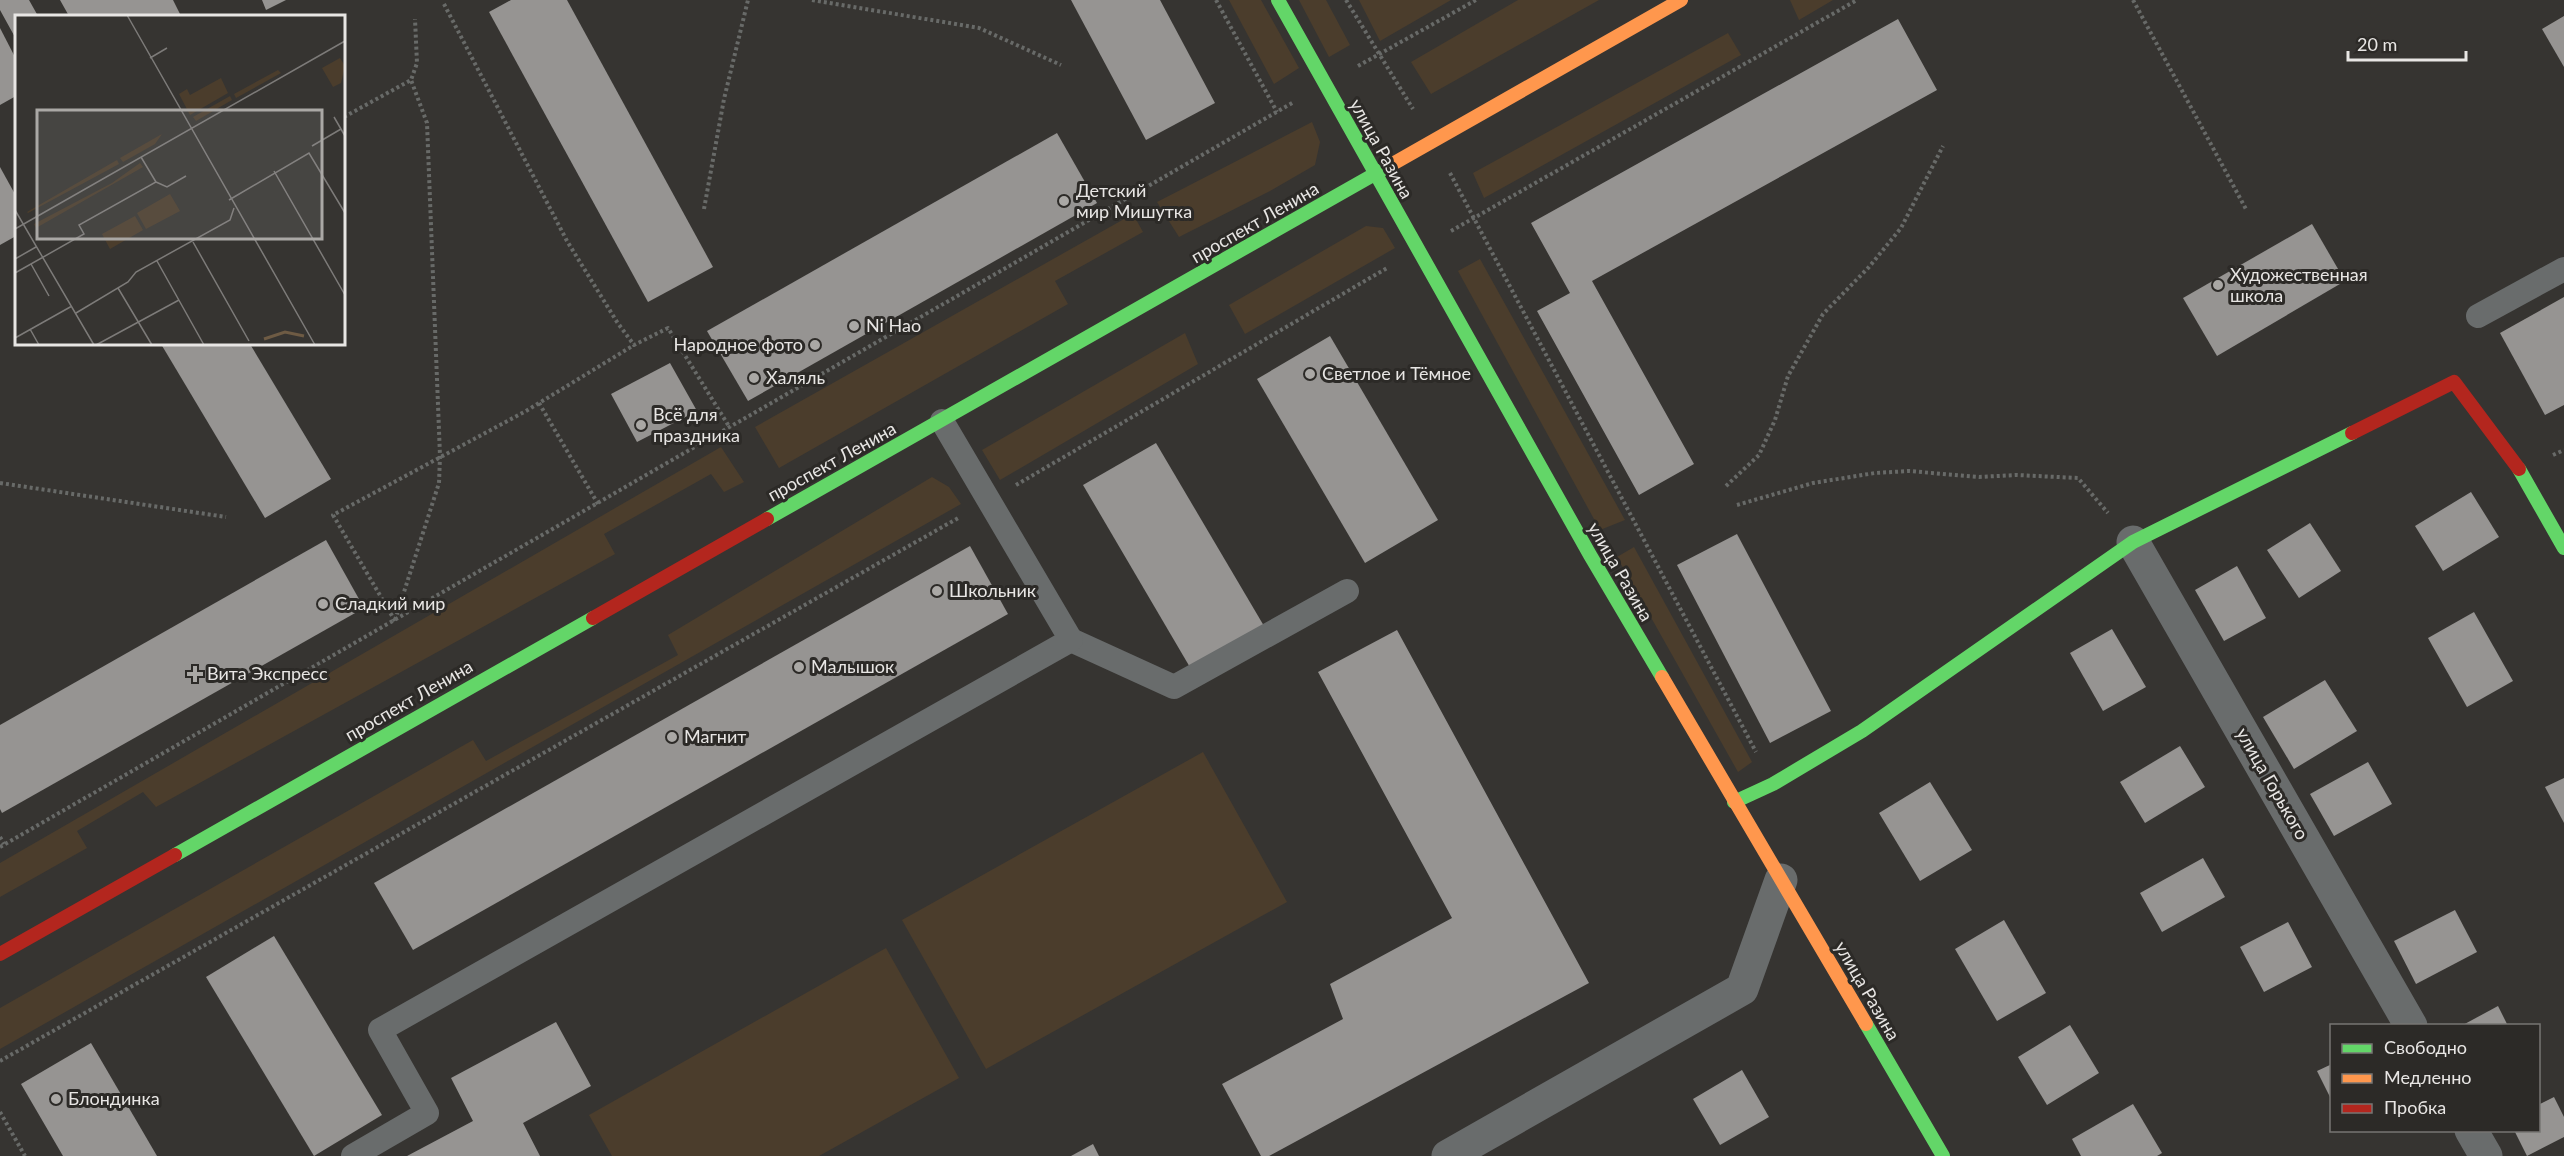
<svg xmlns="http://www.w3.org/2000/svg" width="2564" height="1156" font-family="Lato,sans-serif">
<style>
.green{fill:#4b3d2c}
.building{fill:#969492}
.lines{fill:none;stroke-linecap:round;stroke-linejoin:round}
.path{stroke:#686a68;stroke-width:4;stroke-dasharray:3 3;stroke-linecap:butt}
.lane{stroke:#696c6c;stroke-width:24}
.street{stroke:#696c6c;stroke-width:33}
.fast{stroke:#63d668;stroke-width:14}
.slow{stroke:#ff974d;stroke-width:14}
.jam{stroke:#b3261e;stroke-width:14}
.poi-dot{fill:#aaa8a5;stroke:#2c2a27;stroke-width:2}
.labels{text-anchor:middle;stroke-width:6;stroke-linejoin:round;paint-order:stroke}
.street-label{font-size:18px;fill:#e8e6e4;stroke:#2c2a27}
.poi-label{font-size:18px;fill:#e8e6e4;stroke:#2c2a27;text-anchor:start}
.inset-river{fill:none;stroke:#6e5b44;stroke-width:3}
.inset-road{fill:none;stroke:#7d7b79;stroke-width:1.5}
.view{fill:#aaa8a5;fill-opacity:0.15;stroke:#aaa8a5;stroke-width:3}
.inset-edge{fill:none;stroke:#e8e6e4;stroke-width:3}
</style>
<rect width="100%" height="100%" fill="#363431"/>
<g class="green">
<polygon points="1229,0 1261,0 1299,68 1274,84"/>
<polygon points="1299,0 1326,0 1350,45 1329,57"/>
<polygon points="1359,0 1451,0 1380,41"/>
<polygon points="1518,0 1599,0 1431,94 1411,62"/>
<polygon points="1790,0 1833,0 1799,20"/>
<polygon points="1728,33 1741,55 1484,198 1473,173"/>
<polygon points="1312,122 1320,142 1315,165 1270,191 1179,237 1157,202"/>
<polygon points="1133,214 1143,232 1055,281 1068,304 779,468 755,427"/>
<polygon points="1366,226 1383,228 1395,248 1245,334 1229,305"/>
<polygon points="1480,259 1625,520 1600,530 1458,271"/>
<polygon points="1185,333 1198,364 1000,480 982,450"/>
<polygon points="721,447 744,482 724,492 711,474 604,534 615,554 156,807 143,792 77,831 87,848 0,897 0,863"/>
<polygon points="932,477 949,487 961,504 0,1049 0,1008 473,740 486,761 678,655 668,635"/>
<polygon points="1634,547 1752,762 1738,772 1617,557"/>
<polygon points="1203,752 1287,902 986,1069 902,920"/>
<polygon points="886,948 959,1078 819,1156 612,1156 589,1115"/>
</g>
<g class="building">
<polygon points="0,0 29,0 38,16 16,16 16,39 0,10"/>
<polygon points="60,0 173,0 181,16 69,16"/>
<polygon points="262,0 286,0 266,10"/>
<polygon points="511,0 567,0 713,267 648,302 489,12"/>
<polygon points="1071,0 1160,0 1215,103 1146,140"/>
<polygon points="2564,16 2564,67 2542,29"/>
<polygon points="1898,19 1937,90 1592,281 1694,464 1639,495 1537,311 1570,293 1531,223"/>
<polygon points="0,28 16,59 16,96 0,105"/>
<polygon points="1057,133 1097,203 748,401 707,331"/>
<polygon points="0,167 16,196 16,236 0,245"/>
<polygon points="2312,224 2345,281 2217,356 2183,298"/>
<polygon points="2564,297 2564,405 2545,415 2500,333"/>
<polygon points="1330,336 1438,520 1365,563 1257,379"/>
<polygon points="161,344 250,344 331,479 265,518"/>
<polygon points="670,363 697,411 637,442 611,394"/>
<polygon points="1156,443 1264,626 1191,669 1083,485"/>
<polygon points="2471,492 2499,537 2443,571 2415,526"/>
<polygon points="2310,523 2341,571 2299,598 2267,550"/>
<polygon points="1737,534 1831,711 1770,743 1677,565"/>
<polygon points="326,540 364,608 2,813 0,809 0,725"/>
<polygon points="970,546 1008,614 413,950 374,883"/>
<polygon points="2237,566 2266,618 2224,641 2195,590"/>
<polygon points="2474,612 2513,681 2467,707 2428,638"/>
<polygon points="2112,629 2146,687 2103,711 2070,653"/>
<polygon points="1397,630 1589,983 1269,1156 1261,1156 1222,1084 1343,1019 1330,984 1452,918 1318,672"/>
<polygon points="2325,680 2357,731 2294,769 2263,717"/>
<polygon points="2180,746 2205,787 2145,823 2120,782"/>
<polygon points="2368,762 2392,804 2334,836 2310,794"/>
<polygon points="2564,778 2564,823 2545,787"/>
<polygon points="1930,782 1972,850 1920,881 1879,813"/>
<polygon points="2203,858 2225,897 2162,932 2140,893"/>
<polygon points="2455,910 2477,952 2416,984 2394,941"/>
<polygon points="2004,920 2046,993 1997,1021 1955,949"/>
<polygon points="2288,922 2312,967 2264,992 2240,947"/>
<polygon points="274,936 382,1115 314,1156 206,977"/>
<polygon points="2498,1006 2508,1026 2461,1026"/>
<polygon points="556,1022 591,1086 523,1123 540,1156 407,1156 473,1121 451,1078"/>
<polygon points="2070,1025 2099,1073 2047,1105 2018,1057"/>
<polygon points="91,1043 157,1156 63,1156 21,1084"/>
<polygon points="2332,1064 2332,1101 2317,1071"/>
<polygon points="1742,1070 1769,1117 1720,1145 1693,1099"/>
<polygon points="2554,1097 2564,1117 2564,1137 2527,1156 2514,1130 2538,1130 2538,1105"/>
<polygon points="2133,1104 2162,1153 2157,1156 2081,1156 2072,1139"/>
<polygon points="1093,1144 1099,1156 1071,1156"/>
</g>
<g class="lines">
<g class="path">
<polyline points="812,0 979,28 1061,65"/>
<polyline points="1216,0 1277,112"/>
<polyline points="1346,0 1413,109"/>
<polyline points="2133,0 2247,211"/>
<polyline points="444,4 567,241 617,322 634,345 668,328 730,428"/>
<polyline points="1358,66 1476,0"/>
<polyline points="344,117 411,80 417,63 415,19"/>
<polyline points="1450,173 1756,752"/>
<polyline points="704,209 724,99 748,0"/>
<polyline points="1451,231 1857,0"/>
<polyline points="539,403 598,504"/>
<polyline points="2553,455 2564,450"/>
<polyline points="0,483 226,517"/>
<polyline points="1016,485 1387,268"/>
<polyline points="1726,486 1759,455 1775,420 1788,376 1823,314 1869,267 1901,228 1943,146"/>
<polyline points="1737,505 1813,483 1875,473 1909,471 1979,477 2016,475 2078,478 2108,513"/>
<polyline points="395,620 439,483 440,456 427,123 411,80"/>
<polyline points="395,621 333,515 526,411 634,345"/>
<polyline points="0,837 4,844"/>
<polyline points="0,847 1294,102"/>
<polyline points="0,1061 960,517"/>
<polyline points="0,1112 25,1156"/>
</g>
<g class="lane">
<polyline points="2478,316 2564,269"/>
<polyline points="1071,640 1174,687 1347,591"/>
<polyline points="353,1156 427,1113 380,1030 1071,640 942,421"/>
</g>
<g class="street">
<polyline points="2133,542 2411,1026"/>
<polyline points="2471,1130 2486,1156"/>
<polyline points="1448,1156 1742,989 1781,880"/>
</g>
<g class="fast">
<polyline points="1278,0 1590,555 1662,677"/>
<polyline points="2519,469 2564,548"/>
<polyline points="767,519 1389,166"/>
<polyline points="1734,802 1773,784 1862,731 2133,542 2352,433"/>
<polyline points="175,855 593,618"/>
<polyline points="1866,1024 1943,1156"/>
</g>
<g class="slow">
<polyline points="1389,166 1681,0"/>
<polyline points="1662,677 1866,1024"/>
</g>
<g class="jam">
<polyline points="2352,433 2454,382 2519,469"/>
<polyline points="593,618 767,519"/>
<polyline points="0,954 175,855"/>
</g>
</g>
<g class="poi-dot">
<circle cx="1064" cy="201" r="6"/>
<circle cx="2218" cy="285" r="6"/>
<circle cx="854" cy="326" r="6"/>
<circle cx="815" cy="345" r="6"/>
<circle cx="1310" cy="374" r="6"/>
<circle cx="754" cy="378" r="6"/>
<circle cx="641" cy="425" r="6"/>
<circle cx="937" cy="591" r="6"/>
<circle cx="323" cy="604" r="6"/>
<circle cx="799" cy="667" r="6"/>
<path d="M192 665h6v6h6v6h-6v6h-6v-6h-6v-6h6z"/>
<circle cx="672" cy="737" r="6"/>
<circle cx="56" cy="1099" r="6"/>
</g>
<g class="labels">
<g class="street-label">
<text transform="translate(1381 149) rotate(61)" y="6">улица Разина</text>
<text transform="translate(1255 223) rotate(-30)" y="6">проспект Ленина</text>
<text transform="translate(832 462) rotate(-29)" y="6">проспект Ленина</text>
<text transform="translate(1620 572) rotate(60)" y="6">улица Разина</text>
<text transform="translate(409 701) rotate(-30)" y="6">проспект Ленина</text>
<text transform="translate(2272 784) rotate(60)" y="6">улица Горького</text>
<text transform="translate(1867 991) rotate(60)" y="6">улица Разина</text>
</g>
<g class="poi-label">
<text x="1076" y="197">Детский<tspan x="1076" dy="21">мир Мишутка</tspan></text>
<text x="2230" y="281">Художественная<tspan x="2230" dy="21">школа</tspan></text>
<text x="866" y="332">Ni Hao</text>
<text x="803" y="351" text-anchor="end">Народное фото</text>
<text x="1322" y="380">Светлое и Тёмное</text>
<text x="766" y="384">Халяль</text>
<text x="653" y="421">Всё для<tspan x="653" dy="21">праздника</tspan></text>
<text x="949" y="597">Школьник</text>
<text x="335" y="610">Сладкий мир</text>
<text x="811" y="673">Малышок</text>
<text x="207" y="680">Вита Экспресс</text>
<text x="684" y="743">Магнит</text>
<text x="68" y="1105">Блондинка</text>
</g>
</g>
<g transform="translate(15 15)">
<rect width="330" height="330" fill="#363431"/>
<path d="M325,43L330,51L326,68L318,72L307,53ZM263,55L266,58L221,83L219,79ZM206,63L213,78L175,100L164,79L172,74L175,80ZM215,81L217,85L181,106L178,102ZM147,119L140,129L108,147L105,143ZM102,145L104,149L13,198L12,197ZM125,148L128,152L21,213L19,209L97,168ZM155,179L165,196L131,214L122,198ZM120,201L128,215L95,234L87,219Z" fill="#4b3d2c"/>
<path class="inset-river" d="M249,324L270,317L289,321"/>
<path class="inset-road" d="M112,0L300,330M135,43L152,33M319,102L330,121M297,131L326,114M259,156L330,280M141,167L152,172L171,161M214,185L294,138L330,198M0,195L79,330M0,214L330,26M178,227L234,326M0,244L21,232M142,246L189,330M16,249L34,281M0,258L69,219L64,210L141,167L126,142M103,273L137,330M61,298L113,267L121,257L215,205L219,193M15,314L24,330M0,323L57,291M81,330L164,285"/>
<path class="view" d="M22,95H307V224H22Z"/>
<rect width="330" height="330" class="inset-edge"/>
</g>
<rect x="2330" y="1024" width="210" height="108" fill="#2c2a27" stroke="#777573" stroke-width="1.5"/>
<rect x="2342" y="1044" width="30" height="9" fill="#63d668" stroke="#777573" stroke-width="1.5"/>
<text x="2384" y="1054" font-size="18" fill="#e8e6e4">Свободно</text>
<rect x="2342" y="1074" width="30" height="9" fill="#ff974d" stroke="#777573" stroke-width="1.5"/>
<text x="2384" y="1084" font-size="18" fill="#e8e6e4">Медленно</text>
<rect x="2342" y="1104" width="30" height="9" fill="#b3261e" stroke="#777573" stroke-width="1.5"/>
<text x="2384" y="1114" font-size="18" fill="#e8e6e4">Пробка</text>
<path d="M2348 51v9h118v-9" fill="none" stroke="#e8e6e4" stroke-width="3"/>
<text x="2357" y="51" font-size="18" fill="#e8e6e4" stroke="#2c2a27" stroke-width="4.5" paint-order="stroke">20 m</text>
</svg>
